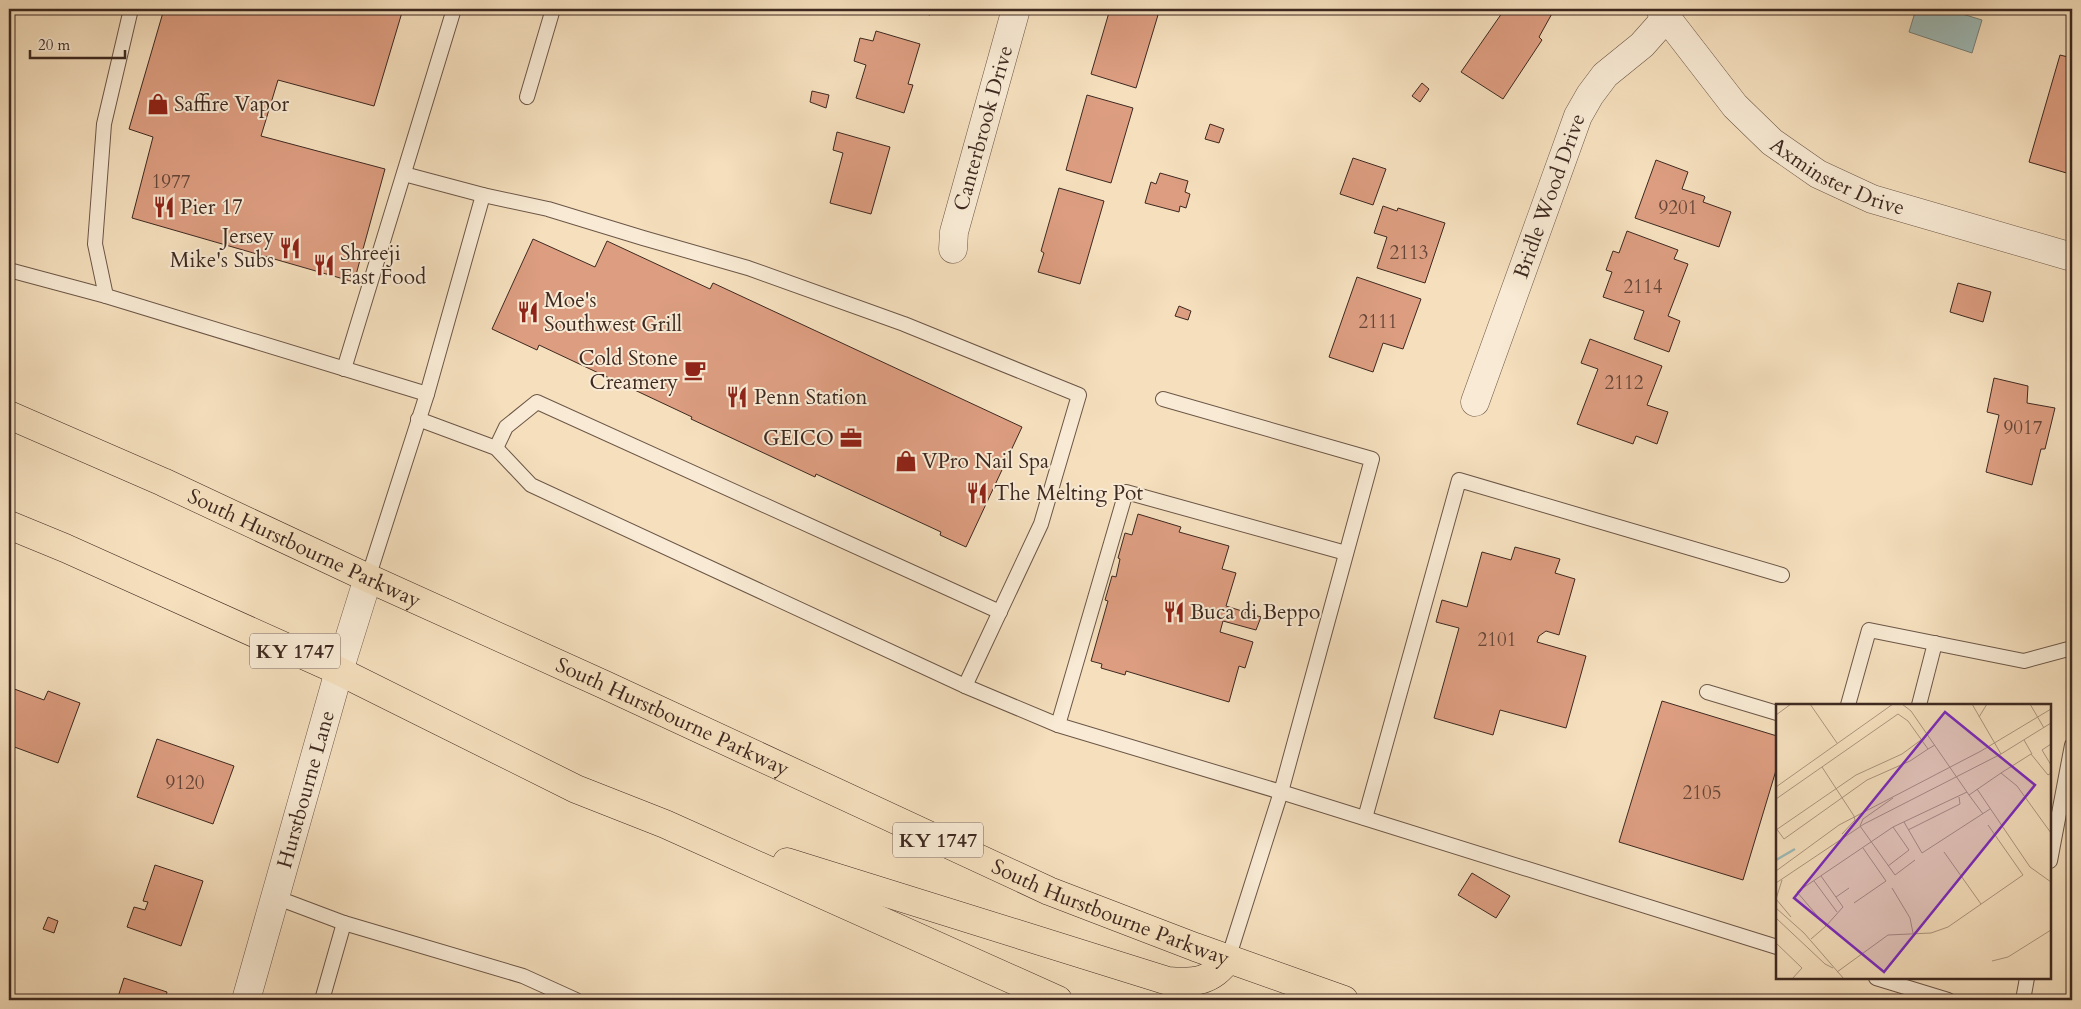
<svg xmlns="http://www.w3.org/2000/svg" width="2081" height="1009" font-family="Cardo,serif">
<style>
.water{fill:#9ebbb8;stroke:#78817b}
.building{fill:#dc9d80;stroke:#3e2920}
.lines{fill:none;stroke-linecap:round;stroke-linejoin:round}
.service-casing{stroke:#6c5647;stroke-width:16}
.minor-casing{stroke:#6c5647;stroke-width:29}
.primary-casing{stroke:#3e2920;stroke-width:29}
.service{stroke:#f8ead4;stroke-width:14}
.minor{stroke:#f8ead4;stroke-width:28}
.primary{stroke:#f5dfbd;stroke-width:28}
.labels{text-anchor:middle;stroke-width:4;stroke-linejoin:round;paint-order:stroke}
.number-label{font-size:19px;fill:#664638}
.shield{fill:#f8ead4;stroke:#766356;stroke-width:1}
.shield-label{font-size:20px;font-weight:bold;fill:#3e2920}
.poi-label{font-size:21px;fill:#3e2920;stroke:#f8ead4;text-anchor:start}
.street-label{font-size:21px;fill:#3e2920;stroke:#f8ead4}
.inset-river{fill:none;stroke:#9ebbb8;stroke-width:2.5}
.inset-road{fill:none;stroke:#ac967e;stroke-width:1}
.view{fill:#7b2cbf;fill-opacity:0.15;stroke:#7b2cbf;stroke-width:2.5}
.inset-edge{fill:none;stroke:#3e2920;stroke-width:2.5}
</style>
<rect width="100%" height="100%" fill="#f5dfbd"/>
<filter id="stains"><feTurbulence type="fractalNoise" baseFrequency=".004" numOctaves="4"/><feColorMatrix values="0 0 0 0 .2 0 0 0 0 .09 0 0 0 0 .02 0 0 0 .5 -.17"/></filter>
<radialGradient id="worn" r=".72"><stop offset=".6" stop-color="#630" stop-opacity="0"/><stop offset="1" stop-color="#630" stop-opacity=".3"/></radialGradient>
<polygon class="water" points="1916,9 1946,9 1982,20 1972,53 1909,32"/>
<g class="building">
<polygon points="164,9 403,9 374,106 278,80 261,136 385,169 354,282 132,218 153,137 129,129"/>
<polygon points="907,9 931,9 930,15"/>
<polygon points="1110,9 1139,9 1158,15 1136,88 1091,74"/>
<polygon points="1507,9 1554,10 1539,37 1542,40 1503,99 1461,72 1502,13 1503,15"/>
<polygon points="876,31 920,44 908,84 913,85 904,113 856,98 866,65 854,61 860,38 873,41"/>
<polygon points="2060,55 2072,58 2072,167 2070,174 2029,162"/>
<polygon points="1422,83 1429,89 1420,102 1412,96"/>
<polygon points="812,91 829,95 826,108 810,102"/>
<polygon points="1087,95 1133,108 1111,183 1066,170"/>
<polygon points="1210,124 1224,129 1219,143 1205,139"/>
<polygon points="837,132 890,147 871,214 830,203 843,153 833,150"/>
<polygon points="1353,158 1386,169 1373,205 1340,194"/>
<polygon points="1656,160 1688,172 1682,189 1704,196 1705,197 1703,202 1731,212 1719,247 1635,218"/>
<polygon points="1160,173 1188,181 1185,192 1190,194 1186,208 1180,206 1179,212 1145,203 1151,182 1156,184"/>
<polygon points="1059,188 1104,201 1080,284 1038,272 1044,253 1041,251"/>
<polygon points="1383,206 1397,211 1398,208 1445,223 1425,283 1377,268 1387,237 1374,233"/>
<polygon points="1627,231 1678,250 1674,259 1688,264 1668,316 1680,321 1669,352 1634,339 1644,311 1603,297 1612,272 1606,270 1613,251 1619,253"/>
<polygon points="533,239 595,267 607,241 710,289 713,283 1022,427 966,547 940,535 941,532 816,474 815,477 691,419 692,417 539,345 537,350 492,329"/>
<polygon points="1357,277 1421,299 1403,349 1383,343 1373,372 1329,357"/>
<polygon points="1958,283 1991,292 1983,322 1950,312"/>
<polygon points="1179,306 1191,311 1188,320 1175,316"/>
<polygon points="1590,339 1662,366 1647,405 1668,412 1657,444 1636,436 1633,444 1577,424 1598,369 1581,363"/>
<polygon points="1994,378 2028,386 2027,403 2055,408 2045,449 2041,449 2032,485 1986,472 1999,415 1987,412"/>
<polygon points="1138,514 1181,527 1179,532 1229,546 1222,569 1236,573 1226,606 1261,617 1256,630 1223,621 1220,632 1253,642 1245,668 1239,666 1229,702 1126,671 1125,675 1101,668 1102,664 1091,661 1108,601 1105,600 1112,576 1116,577 1120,559 1118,558 1125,533 1132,535"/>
<polygon points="1515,547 1560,559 1555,573 1575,579 1559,635 1546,631 1539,636 1537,642 1586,656 1566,728 1500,710 1493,735 1434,718 1459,628 1436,622 1442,600 1467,607 1482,552 1511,560"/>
<polygon points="9,687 44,700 48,691 80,703 58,763 9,745"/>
<polygon points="1662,701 1777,736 1777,767 1743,880 1619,842"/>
<polygon points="157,739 234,766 213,824 137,797"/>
<polygon points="155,865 203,881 181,946 127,927 134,907 145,910 148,902 143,901"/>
<polygon points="1472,873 1510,896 1496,918 1458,895"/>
<polygon points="48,917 58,921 54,933 43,929"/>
<polygon points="124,978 167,992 165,1000 117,1000"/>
</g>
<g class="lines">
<g class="service-casing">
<g id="service">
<polyline points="131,9 104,124 95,244 106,296 427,394 368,578"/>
<polyline points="527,97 553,9"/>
<polyline points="404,174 483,195 548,209 643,238 748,268 904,324 1079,395 1041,524 965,686"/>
<polyline points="9,270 106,296"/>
<polyline points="344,369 454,9"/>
<polyline points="427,394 483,195"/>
<polyline points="1163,399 1372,459 1281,792 1228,959"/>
<polyline points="418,419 496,448 531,485 965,686 1058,725 1281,792 1777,947"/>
<polyline points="496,448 506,427 537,402 1000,612"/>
<polyline points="1707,692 1777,713"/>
<polyline points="1848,705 1869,630 2024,661 2072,648"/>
<polyline points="1919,705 1935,643"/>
<polyline points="1058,725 1126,492 1346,553"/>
<polyline points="1365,818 1459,480 1782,575"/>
<polyline points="2050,861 2072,745"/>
<polyline points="275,897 344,923 322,1000"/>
<polyline points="344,923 523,976 576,1000"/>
<polyline points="1876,978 1948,1000"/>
<polyline points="2023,1000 2027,978"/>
</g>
</g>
<g class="minor-casing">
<g id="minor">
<path id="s1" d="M1660,9L1735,106L1772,142L1818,174L1872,199L2072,257"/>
<path id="s2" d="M953,249L954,232L1016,9"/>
<path id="s3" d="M1475,402L1578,116L1590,95L1605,75L1642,45L1666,18"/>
<path id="s4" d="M246,1000L339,671L368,578"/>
</g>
</g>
<g class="primary-casing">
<g id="primary">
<path id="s5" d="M9,415L163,482L368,578L605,685L1049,891L1195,947L1344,1000"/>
<polyline points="9,525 65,548 339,671 576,789 665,824 1058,1000"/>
<path d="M787,862L1168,981C1194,983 1212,982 1228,959"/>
</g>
</g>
<use href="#service" class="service"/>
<use href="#minor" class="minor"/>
<use href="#primary" class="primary"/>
</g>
<defs>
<g id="shop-bare" transform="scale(1.725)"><path d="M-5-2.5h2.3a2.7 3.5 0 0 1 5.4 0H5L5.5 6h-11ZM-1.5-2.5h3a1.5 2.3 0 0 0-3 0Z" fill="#8f2418" stroke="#f8ead4" stroke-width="2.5" paint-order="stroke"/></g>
<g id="restaurant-bare" transform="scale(1.725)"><path d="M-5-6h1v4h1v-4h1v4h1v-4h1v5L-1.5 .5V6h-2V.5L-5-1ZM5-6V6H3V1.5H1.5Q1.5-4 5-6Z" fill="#8f2418" stroke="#f8ead4" stroke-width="2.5" paint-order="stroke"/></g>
<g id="cafe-bare" transform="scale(1.725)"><path d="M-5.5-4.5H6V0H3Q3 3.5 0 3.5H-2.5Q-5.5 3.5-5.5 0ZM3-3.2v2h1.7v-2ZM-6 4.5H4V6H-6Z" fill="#8f2418" stroke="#f8ead4" stroke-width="2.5" paint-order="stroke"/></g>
<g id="office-bare" transform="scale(1.725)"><path d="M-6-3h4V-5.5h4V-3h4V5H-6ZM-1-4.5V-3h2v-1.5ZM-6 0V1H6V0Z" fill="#8f2418" stroke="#f8ead4" stroke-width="2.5" paint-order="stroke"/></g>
</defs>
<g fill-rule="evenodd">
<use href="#shop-bare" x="158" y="104"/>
<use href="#restaurant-bare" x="164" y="207"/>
<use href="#restaurant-bare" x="290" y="248"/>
<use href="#restaurant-bare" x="324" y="265"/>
<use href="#restaurant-bare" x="528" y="312"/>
<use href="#cafe-bare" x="695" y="370"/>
<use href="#restaurant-bare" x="737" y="397"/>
<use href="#office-bare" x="851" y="438"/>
<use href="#shop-bare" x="906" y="461"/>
<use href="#restaurant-bare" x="977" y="493"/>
<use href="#restaurant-bare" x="1174" y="612"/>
</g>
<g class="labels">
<g class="number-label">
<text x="171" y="188">1977</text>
<text x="1678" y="214">9201</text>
<text x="1409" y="259">2113</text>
<text x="1643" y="293">2114</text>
<text x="1378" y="328">2111</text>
<text x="1624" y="389">2112</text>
<text x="2023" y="434">9017</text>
<text x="1497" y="646">2101</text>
<text x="185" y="789">9120</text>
<text x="1702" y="799">2105</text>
</g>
<g class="shield">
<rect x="250" y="633.5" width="90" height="35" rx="4"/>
<rect x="893" y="822.5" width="90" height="35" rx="4"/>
</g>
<g class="shield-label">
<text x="295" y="658">KY 1747</text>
<text x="938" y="847">KY 1747</text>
</g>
<g class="poi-label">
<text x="174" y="111">Saffire Vapor</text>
<text x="180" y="214">Pier 17</text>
<text x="274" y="243" text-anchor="end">Jersey<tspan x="274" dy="24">Mike's Subs</tspan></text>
<text x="340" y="260">Shreeji<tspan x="340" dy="24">Fast Food</tspan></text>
<text x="544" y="307">Moe's<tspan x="544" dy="24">Southwest Grill</tspan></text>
<text x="678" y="365" text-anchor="end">Cold Stone<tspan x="678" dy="24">Creamery</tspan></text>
<text x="754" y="404">Penn Station</text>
<text x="834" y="445" text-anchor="end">GEICO</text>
<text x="922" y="468">VPro Nail Spa</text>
<text x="994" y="500">The Melting Pot</text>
<text x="1190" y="619">Buca di Beppo</text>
</g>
<g class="street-label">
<text dy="7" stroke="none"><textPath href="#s2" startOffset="125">Canterbrook Drive</textPath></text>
<text dy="7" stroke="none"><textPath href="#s1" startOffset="249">Axminster Drive</textPath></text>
<text dy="7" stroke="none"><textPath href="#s3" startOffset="219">Bridle Wood Drive</textPath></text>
<text dy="7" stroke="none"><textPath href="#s5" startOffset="324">South Hurstbourne Parkway</textPath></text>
<text dy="7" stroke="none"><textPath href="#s5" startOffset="729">South Hurstbourne Parkway</textPath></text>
<text dy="7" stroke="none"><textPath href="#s4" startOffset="219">Hurstbourne Lane</textPath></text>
<text dy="7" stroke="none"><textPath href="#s5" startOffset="1209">South Hurstbourne Parkway</textPath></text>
</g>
</g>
<g transform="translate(1776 704)">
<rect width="275" height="275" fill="#f5dfbd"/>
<path class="inset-river" d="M0,156L19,145"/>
<path class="inset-road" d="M34,0L61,39M126,0L135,7L193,91L225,69L241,82L275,129M196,0L225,50M254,0L268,24M0,11L15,0M203,13L211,0M248,36L256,50M275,40L266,46L275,61M46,63L78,112M225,69L255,50L272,71L275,69M0,83L117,0M201,85L254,163L275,178M193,91L207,110M0,95L122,10L132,17L152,45L159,41M128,118L146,149L214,105M84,122L119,171L139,156M84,122L87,115L117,94M0,124L8,135L91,76L134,57L152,45M0,126L80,71L126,50L145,36M132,126L184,100L183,93M66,130L79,116L78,112M168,148L205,200M112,162L133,146L117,123M0,167L63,121L205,47L275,5M45,172L67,203L50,222M6,176L0,195L15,213M38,177L61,208M0,179L88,120L225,50L275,19M116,184L134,214L137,229M60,193L73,184M78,199L110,177L87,144M0,204L28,229L68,275M0,214L49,260L57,264M35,235L50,222L21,188L117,123L191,88M0,239L26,264L16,275M216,257L232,253L275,226M61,268L112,231L155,229L172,223L247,171L212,121"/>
<path class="view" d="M169,8L259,81L108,268L18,194Z"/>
<rect width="275" height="275" class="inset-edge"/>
</g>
<rect width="2081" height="1009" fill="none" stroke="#f5dfbd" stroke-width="30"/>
<rect x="10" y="10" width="2061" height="989" fill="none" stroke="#3e2920" stroke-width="2.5"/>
<rect x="15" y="15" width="2051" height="979" fill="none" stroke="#3e2920"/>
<path d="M30 50v8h95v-8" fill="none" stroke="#3e2920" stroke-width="2.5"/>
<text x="38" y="50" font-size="15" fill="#3e2920" stroke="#f8ead4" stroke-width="4" paint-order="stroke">20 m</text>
<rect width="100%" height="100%" filter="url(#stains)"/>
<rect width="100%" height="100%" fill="url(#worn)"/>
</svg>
